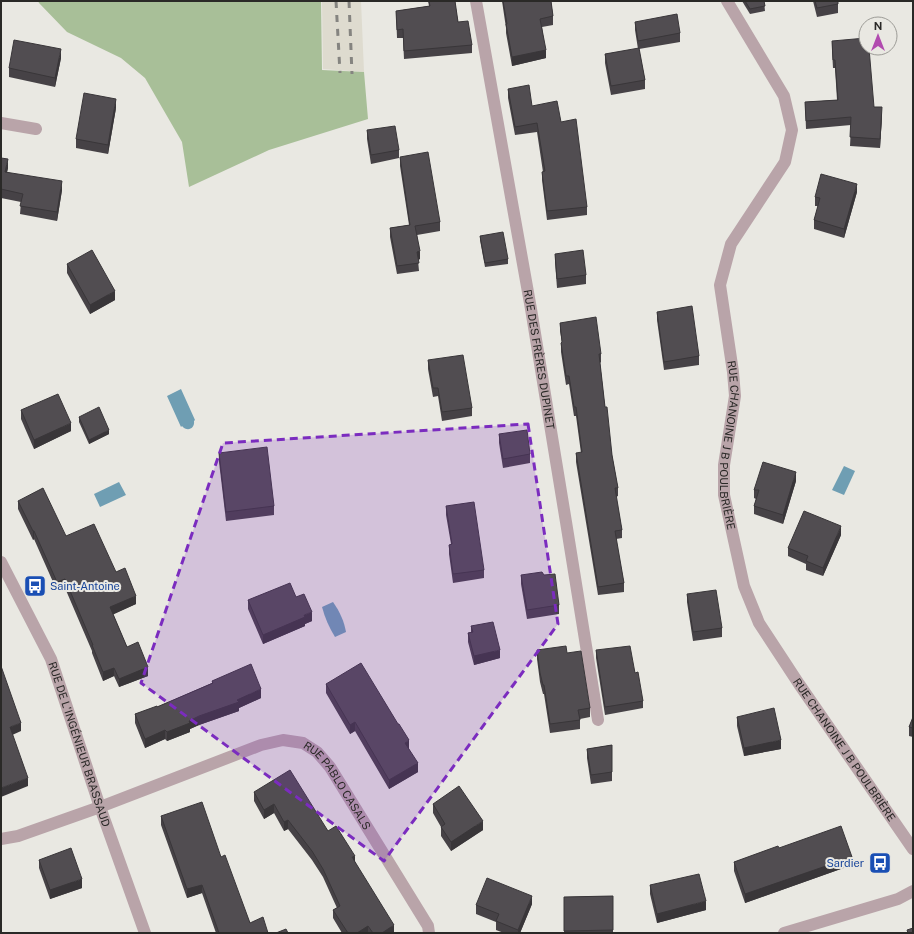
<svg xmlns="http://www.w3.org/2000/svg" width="914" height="934" font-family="'Public Sans',sans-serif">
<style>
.built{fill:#dedbcf}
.green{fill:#a8bf98}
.water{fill:#6f9eb3}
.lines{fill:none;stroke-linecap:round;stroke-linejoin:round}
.street{stroke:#b9a4a9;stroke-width:12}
.rail{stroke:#858480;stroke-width:3;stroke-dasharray:7 7;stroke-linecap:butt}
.wall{fill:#464246}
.shaded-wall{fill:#393639}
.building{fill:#514d51;stroke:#393639}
.marked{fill:#7b2cbf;fill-opacity:0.2;stroke:#7b2cbf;stroke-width:3;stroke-dasharray:8 5;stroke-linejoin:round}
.labels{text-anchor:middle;stroke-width:4;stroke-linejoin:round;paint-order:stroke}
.street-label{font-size:11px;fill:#2a2927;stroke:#e9e8e2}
.transit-label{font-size:11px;fill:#164399;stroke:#e9e8e2;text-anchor:start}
</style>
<rect width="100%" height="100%" fill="#e9e8e2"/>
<polygon class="built" points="322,1 361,1 364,72 323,69"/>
<polygon class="green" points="38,1 321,1 322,70 364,72 368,119 269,150 189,187 182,142 145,78 121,58 67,32 39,3"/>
<g class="water">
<path d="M181,389L195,420L194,421C195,429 187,432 182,426L181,427L167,396Z"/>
<polygon points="844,466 855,471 844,495 832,490"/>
<polygon points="119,482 126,495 100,507 94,494"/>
<path d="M333,602C340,612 344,621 346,632L335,637C329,627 325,618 322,607Z"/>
</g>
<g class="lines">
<g class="street">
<path id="s1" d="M476,1L531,309L566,522L598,720"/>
<path id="s2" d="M727,1L784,96L792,130L785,162L731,244L720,285L733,372L735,396L724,465V495L744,586L759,623L799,684L913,849"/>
<polyline points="1,123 36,129"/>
<path id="s3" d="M1,562L51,659L100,807L145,933"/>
<path id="s4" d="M1,839L18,836L100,807L261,745L283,740L303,743L317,752L330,767L428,926L429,933"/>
<polyline points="784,933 898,899 913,891"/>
</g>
<g class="rail">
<polyline points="336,1 340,73"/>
<polyline points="349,1 352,74"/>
</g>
</g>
<g class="wall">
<polygon points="428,1 455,1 458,22 472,45 472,53 404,59 403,38 397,38 396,11 429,6"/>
<polygon points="502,1 551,1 553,16 553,25 542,27 546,58 512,66 506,33 506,28"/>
<polygon points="742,1 764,1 765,11 750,14"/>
<polygon points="813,1 838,1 838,13 817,17"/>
<polygon points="635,22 680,33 680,42 639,49 645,80 645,89 611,95 605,63 605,54 638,49 635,30"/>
<polygon points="832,41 874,107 882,116 880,148 850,146 851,125 806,129 805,102 837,100 835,68 833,68 832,50"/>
<polygon points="61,58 55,87 9,77 9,68"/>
<polygon points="508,89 532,106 561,122 587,207 587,215 547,220 542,180 542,172 543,172 537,132 515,135 508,98"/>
<polygon points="116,108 108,154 76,148 76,139"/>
<polygon points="367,130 399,150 399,158 371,164 367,139"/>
<polygon points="400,157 440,222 440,231 417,235 420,259 418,260 419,271 397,274 390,237 390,228 409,225 400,166"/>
<polygon points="1,158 8,168 7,172 62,190 57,221 20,214 21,202 1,198"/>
<polygon points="857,192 844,238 814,229 814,220 818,206 815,206 815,197"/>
<polygon points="480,236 508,259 508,264 485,267 480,240"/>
<polygon points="555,254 586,275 586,284 557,288 555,262"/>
<polygon points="67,264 115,300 90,314 67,273"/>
<polygon points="657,312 699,356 699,365 664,370 657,320"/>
<polygon points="560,323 601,354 601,362 600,363 605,407 612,455 618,488 618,496 616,497 622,530 622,538 616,539 624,583 624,592 598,595 576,462 576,453 581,453 576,416 574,416 569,384 566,385 561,352 561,343 562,342 560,331"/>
<polygon points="428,360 472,408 472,416 442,421 438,396 433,397 428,369"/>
<polygon points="21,410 71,431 34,449 21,419"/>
<polygon points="79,417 109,434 89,444 79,422"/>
<polygon points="499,434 530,454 530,463 503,468 499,443"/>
<polygon points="219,453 274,506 274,515 226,521 219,462"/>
<polygon points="796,481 783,524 754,514 754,506 756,499 754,498 754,490"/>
<polygon points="18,501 116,572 136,604 113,614 127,647 148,676 119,687 114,676 103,681 92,653 92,651 65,588 57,591 34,539 33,540 18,509"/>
<polygon points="446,506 484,570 484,578 453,583 449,554 449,545 451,544 446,515"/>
<polygon points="841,535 823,576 806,570 806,564 788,556 788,548"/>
<polygon points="521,575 559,605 559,614 527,619 521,584"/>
<polygon points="687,594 722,628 722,637 693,641 687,602"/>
<polygon points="248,600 312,621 305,624 305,626 263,644 248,609"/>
<polygon points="471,626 500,658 474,665 468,642 468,633 471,632"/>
<polygon points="537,650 567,653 590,708 590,717 580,719 580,729 550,733 544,694 543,694 540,682 537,659"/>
<polygon points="596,650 635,673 643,701 643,708 605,715 596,658"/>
<polygon points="212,681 261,698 239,708 239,711 199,725 190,729 190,732 167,741 165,739 145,748 135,723 135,714 157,707 212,683"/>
<polygon points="326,684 409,749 418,772 389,789 355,731 350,734 326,693"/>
<polygon points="737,717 781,749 744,756 737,726"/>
<polygon points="913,717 913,737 909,736 909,727"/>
<polygon points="612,745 612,781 591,784 587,758 587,749"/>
<polygon points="254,792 328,831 355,862 394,933 342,933 333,918 333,910 337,908 323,877 312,860 288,829 284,831 274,813 264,819 254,801"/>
<polygon points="433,804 483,830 451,851 441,836 441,827 433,813"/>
<polygon points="161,816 221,857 250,923 268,933 216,933 202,893 187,898 161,825"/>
<polygon points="779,848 852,865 745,903 734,871 734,862"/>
<polygon points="39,860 82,888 50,899 39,868"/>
<polygon points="650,885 706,910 657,923 650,894"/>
<polygon points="613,896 613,933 564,933 564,897"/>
<polygon points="532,904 520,933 504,933 496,930 496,922 476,914 476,905"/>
</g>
<g class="shaded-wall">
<polygon points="61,49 61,58 55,87 55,78"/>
<polygon points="546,50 546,58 512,66 512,57"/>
<polygon points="116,99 116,108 108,154 108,145"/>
<polygon points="882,107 882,116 880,148 880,139"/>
<polygon points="8,159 8,168 5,180 5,172"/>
<polygon points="62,181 62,190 57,221 57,212"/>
<polygon points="857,184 857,192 844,238 844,229"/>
<polygon points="420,251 420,259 417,260 417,252"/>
<polygon points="115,291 115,300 90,314 90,305"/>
<polygon points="71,423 71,431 34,449 34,440"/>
<polygon points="109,430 109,434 89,444 89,440"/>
<polygon points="796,472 796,481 783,524 783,515"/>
<polygon points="841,526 841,535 823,576 823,568"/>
<polygon points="33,531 34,531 34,539 33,540"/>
<polygon points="65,579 65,588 57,591 57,582"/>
<polygon points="136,596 136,604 110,616 110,607"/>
<polygon points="312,612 312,621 305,624 305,626 263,644 263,635 304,615"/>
<polygon points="500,650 500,658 474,665 474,656"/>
<polygon points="148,667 148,676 119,687 119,679"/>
<polygon points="114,668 114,676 103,681 103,672"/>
<polygon points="261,689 261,698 239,708 239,711 199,725 190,729 190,732 167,741 167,732 189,721"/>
<polygon points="355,722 355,731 350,734 350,725"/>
<polygon points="21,723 21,731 10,736 10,727"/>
<polygon points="165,730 165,739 145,748 145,739"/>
<polygon points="409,740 409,749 405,752 405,743"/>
<polygon points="781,740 781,749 744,756 744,748"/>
<polygon points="418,763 418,772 389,789 389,780"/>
<polygon points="28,778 28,786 1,797 1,788"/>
<polygon points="274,804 274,813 264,819 264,810"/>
<polygon points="288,820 288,829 284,831 284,822"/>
<polygon points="483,821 483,830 451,851 451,842"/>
<polygon points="355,856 355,864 352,857"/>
<polygon points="852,857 852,865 745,903 745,894"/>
<polygon points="82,879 82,888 50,899 50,890"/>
<polygon points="202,885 202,893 187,898 187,889"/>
<polygon points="532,896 532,904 520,933 518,933 518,930"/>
<polygon points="706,901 706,910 657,923 657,914"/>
<polygon points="394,925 394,933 382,933"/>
<polygon points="368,926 368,933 357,933"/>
</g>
<g class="building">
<polygon points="429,1 455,1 458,22 468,21 472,45 404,51 403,29 397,30 396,11 430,6"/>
<polygon points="503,1 551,1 553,16 540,19 546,50 512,57 506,24 507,24"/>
<polygon points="745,1 764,1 765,6 750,9"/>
<polygon points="815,1 838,1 838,4 817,8"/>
<polygon points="677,14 680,33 638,41 635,22"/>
<polygon points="866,38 866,48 869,48 874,107 882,107 880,139 850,137 851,117 806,121 805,102 838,100 835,60 833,60 832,41"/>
<polygon points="14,40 61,49 55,78 9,68"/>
<polygon points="639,48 645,80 611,86 605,54"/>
<polygon points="529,85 532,106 557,101 561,122 576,119 587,207 547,211 542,172 545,171 537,123 515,127 508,89"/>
<polygon points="84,93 116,99 108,145 76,139"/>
<polygon points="395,126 399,150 371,155 367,130"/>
<polygon points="428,152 440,222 415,226 420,251 417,252 419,263 397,266 390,228 410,225 400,157"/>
<polygon points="1,158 8,159 5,172 62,181 57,212 20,206 23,194 1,189"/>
<polygon points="821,174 857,184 844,229 814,220 820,198 815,197"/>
<polygon points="503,232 508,259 485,263 480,236"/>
<polygon points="92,250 115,291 90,305 67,264"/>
<polygon points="583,250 586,275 557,279 555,254"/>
<polygon points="692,306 699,356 664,362 657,312"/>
<polygon points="596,317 601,354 599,354 605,407 607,407 612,455 618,488 615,488 622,530 615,531 624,583 598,587 576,453 582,452 576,407 574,407 569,376 566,376 561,343 562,342 560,323"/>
<polygon points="463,355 472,408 442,412 438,388 433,388 428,360"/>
<polygon points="58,394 71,423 34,440 21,410"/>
<polygon points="99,407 109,430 89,440 79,417"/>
<polygon points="527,430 530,454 503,459 499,434"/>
<polygon points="267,447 274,506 226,512 219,453"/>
<polygon points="763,462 796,472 783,515 754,506 759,490 754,490"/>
<polygon points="43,488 66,536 94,524 116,572 125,568 136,596 110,607 127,647 138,642 148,667 119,679 114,668 103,672 92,645 93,645 65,579 57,582 34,531 33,531 18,501"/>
<polygon points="474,502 484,570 453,574 449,545 452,544 446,506"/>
<polygon points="804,511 841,526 823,568 806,561 808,556 788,548"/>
<polygon points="542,572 544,575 555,574 559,605 527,610 521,575"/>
<polygon points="290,583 296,597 304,594 312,612 304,615 305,617 263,635 248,600"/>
<polygon points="716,590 722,628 693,632 687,594"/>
<polygon points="493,622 500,650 474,656 468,633 473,632 471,626"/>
<polygon points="566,646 567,653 581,651 590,708 578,710 580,720 550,724 544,685 543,685 540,673 537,650"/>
<polygon points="630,646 635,673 638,672 643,701 605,707 596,650"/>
<polygon points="361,663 398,724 399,724 409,740 405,743 418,763 389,780 355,722 350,725 326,684"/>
<polygon points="251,664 261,689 237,700 239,702 199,716 189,721 190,723 167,732 165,730 145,739 135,714 157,706 157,707 213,683 212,681"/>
<polygon points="1,666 21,723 10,727 28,778 1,788"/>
<polygon points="774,708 781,740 744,748 737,717"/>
<polygon points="913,717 913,728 909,727"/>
<polygon points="612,745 612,772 591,775 587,749"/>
<polygon points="290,770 328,831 336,826 355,856 352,857 394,925 382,933 373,933 368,926 357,933 348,933 333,910 340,906 323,869 312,851 288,820 284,822 274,804 264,810 254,792"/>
<polygon points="459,786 483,821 451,842 441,827 445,824 433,804"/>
<polygon points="202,802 221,857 225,855 250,923 263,917 268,933 219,933 202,885 187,889 161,816"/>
<polygon points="841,826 852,857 745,894 734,862 778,846 779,848"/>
<polygon points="71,848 82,879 50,890 39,860"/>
<polygon points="699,874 706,901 657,914 650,885"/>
<polygon points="487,878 532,896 518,930 496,921 499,914 476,905"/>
<polygon points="613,896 613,930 564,931 564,897"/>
<polygon points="913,928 913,933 908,933 907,930"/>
<polygon points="286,929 288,933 276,933"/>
</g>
<path class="marked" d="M528,424L558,624L384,861L141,683L223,443Z"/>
<defs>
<g id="bus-square" transform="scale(1.15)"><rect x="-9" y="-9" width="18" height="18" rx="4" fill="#1a4fb4" stroke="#e9e8e2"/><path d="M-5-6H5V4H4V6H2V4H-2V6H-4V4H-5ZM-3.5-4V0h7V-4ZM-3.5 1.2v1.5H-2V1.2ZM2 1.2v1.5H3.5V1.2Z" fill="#fff"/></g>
</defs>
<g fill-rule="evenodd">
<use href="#bus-square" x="35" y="586"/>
<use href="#bus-square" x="880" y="863"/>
</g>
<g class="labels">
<g class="street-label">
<text dy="4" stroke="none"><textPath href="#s1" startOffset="364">RUE DES FRÈRES DUPINET</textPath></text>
<text dy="4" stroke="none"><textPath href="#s2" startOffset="481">RUE CHANOINE J B POULBRIÈRE</textPath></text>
<text dy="4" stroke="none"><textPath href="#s3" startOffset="199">RUE DE L'INGÉNIEUR BRASSAUD</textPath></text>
<text dy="4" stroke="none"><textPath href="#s2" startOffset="817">RUE CHANOINE J B POULBRIÈRE</textPath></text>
<text dy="4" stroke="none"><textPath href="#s4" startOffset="375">RUE PABLO CASALS</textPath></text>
</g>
<g class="transit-label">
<text x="50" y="590">Saint-Antoine</text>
<text x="864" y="867" text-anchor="end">Sardier</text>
</g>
</g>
<rect width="914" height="934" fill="none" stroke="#2a2927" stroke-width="4"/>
<g transform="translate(878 36)"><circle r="19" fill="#e9e8e2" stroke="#9d9c97"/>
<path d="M0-3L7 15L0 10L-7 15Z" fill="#b14baf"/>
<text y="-6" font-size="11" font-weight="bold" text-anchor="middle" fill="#2a2927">N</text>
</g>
</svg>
